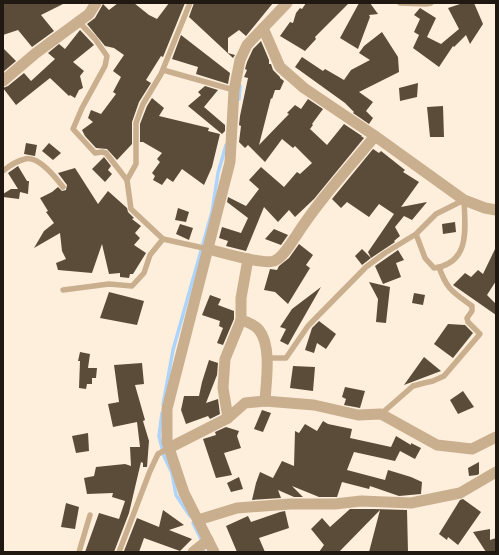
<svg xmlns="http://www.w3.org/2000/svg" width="499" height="555" font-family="'Fira Sans Condensed',sans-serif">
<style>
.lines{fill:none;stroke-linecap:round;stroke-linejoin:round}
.stream{stroke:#acd4fd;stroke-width:3.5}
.building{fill:#5b4c39}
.lane{stroke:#caaf8f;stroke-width:5.5}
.street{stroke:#caaf8f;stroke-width:11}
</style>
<rect width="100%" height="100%" fill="#feefdd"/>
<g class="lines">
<g class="stream">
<polyline points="239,99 240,86"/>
<polyline points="163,405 173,350 212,212 218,173 226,145"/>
<polyline points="162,413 159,436 164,456 172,473 176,495 190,516"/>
<polyline points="193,523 201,539 204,552"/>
</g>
</g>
<g class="building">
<polygon points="3,3 65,3 41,15 54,31 32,47 18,30 3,35"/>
<polygon points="118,3 134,3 149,15 157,19 169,3 185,3 163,57 161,56 146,80 151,83 139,102 132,122 132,144 117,160 107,149 96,148 85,136 82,130 93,122 88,118 91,110 101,114 116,94 113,92 121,77 113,71 124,55 114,48 105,46 87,24 95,18 103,4 109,10"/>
<polygon points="194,3 273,3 246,36 239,30 228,38 228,53 235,55 233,58 189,17"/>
<polygon points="306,3 349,3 315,37 316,39 305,51 280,36 290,22 293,23 296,13 300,8 302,9"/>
<polygon points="359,3 370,3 378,14 369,15 370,17 358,49 340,38"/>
<polygon points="463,3 474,3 483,24 470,44 466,35 454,47 453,46 439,67 413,48 419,35 414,32 420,19 414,15 420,8 436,18 427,37 441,44 459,29 448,8"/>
<polygon points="80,30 94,45 73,62 84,71 80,76 83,88 79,90 75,98 70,95 69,96 50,78 16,105 3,88 8,86 24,73 31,81 55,59 48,53 59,44 65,49"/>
<polygon points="382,32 398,57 399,72 359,92 373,102 366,111 373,118 369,124 353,113 354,112 345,103 295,67 302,57 323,71 325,69 344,80 351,70 370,60 359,53 364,46"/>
<polygon points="181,35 230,73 228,84 196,74 198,67 172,59"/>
<polygon points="261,41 269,60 269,64 271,64 273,70 280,77 280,78 284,81 280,90 275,90 272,99 271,98 259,145 289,114 287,113 295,105 301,109 308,99 323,109 312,124 313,125 310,129 327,145 344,124 362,136 361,136 364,138 314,199 295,217 289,210 278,222 264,207 246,251 226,246 228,241 219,238 222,227 241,233 248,218 227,202 228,197 246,206 259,189 249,180 261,167 284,187 297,172 300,174 312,163 295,146 293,148 282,139 265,162 248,145 245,148 239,142 241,126 239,125 240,116 248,78 244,77 247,70 245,69 247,62 253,49"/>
<polygon points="3,48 16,61 3,72"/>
<polygon points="418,83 417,97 400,101 399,88"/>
<polygon points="205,86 218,90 204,107 225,125 225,131 222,134 188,106 201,95 198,92"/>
<polygon points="152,98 164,108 159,116 209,128 208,131 220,134 212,167 204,185 182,169 173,182 167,178 162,185 153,180 155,176 152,173 160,162 157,159 162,153 143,142 140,142 140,124 147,106"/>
<polygon points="443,106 444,137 430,137 427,107"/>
<polygon points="26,143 37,145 35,156 24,154"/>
<polygon points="49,143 61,153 53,160 42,151"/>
<polygon points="373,149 379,153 381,151 405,170 403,172 419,182 401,207 427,202 412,220 404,216 395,227 400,236 394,241 395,242 371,258 368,252 394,214 379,204 369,217 347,202 341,208 332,199"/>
<polygon points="104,157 111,166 108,170 112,174 105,182 92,169"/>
<polygon points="18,166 27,181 29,181 28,194 20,192 19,199 3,197 3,194 11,189 18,189 8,173"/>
<polygon points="75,168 98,204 108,191 127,208 128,212 134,218 132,219 141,226 135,233 140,238 134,245 146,253 133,274 130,274 129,278 120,277 120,273 109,274 102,244 92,273 58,270 56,263 66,259 62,251 60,233 34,248 44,231 54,223 46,212 48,211 40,198 52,192 58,187 62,191 66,190 67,185 58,173"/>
<polygon points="178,208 189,212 186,222 175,220"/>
<polygon points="455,222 456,232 443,234 442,224"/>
<polygon points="180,224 193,228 189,240 176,234"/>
<polygon points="274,229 288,235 281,245 265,239"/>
<polygon points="299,244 313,255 306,265 310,268 288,304 275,292 264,290 270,269 277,270 279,266 289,258"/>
<polygon points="496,247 496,281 487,295 496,304 496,315 453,285 465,273 471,277 478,270 483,274"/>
<polygon points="362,249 371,258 362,265 355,256"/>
<polygon points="398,250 404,260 396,263 401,277 383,284 375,266"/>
<polygon points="369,282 390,287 386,323 376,322 378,299"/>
<polygon points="321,287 288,345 280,341 286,329 280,327 292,309"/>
<polygon points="109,292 144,301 137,325 100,318"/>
<polygon points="414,293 425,295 423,305 412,303"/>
<polygon points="210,295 221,299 218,305 234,311 234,319 223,345 217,343 223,328 219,326 220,321 202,315"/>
<polygon points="319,321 336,334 326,349 317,343 314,353 305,350 312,328"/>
<polygon points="448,324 465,325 473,333 453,358 434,344"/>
<polygon points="80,352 90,354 88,368 97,368 96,378 92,378 92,384 87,384 86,389 79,388 80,361 78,361"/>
<polygon points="424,357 441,371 404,385"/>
<polygon points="209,360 218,363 217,375 206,403 218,399 220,414 210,419 208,416 186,424 181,410 184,396 199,396 202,382"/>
<polygon points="142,363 144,384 135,385 145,420 143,421 149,441 147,467 143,467 143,463 141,462 129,513 114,552 85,552 99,513 119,519 125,501 112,497 113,493 87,494 84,478 94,476 96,467 125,464 131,466 130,447 140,447 137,422 113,427 108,404 119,402 114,365"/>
<polygon points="293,366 315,367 313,391 290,388"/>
<polygon points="345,387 365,391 360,408 344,405 346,399 342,397"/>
<polygon points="463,391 474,407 458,414 450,400"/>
<polygon points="262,410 271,413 263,432 254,429"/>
<polygon points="323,421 328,424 352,429 350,438 391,447 396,436 411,445 411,443 421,448 415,459 400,451 395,461 354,452 347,470 385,480 388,470 411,477 422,482 421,494 399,496 370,486 369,489 342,482 337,497 319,497 292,486 303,497 294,497 278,490 281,498 252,500 256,483 260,472 273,478 282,461 294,466 295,431 299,433 305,424 317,431"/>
<polygon points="226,427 239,431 237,436 241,448 224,453 232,475 216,478 203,439 216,435 215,432"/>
<polygon points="88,433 89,451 76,453 72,436"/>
<polygon points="479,462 479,474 477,475 469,476 468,468"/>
<polygon points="239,477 243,489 231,492 227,483"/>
<polygon points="463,499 481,512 458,545 448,537 447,540 439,534 460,500"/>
<polygon points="66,503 79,507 75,529 61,527"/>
<polygon points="350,509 374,509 407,510 408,552 369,552 380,510 339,552 319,552 324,545 311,529 322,518 330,527"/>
<polygon points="163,510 184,525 169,530 192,539 180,551 144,538 139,552 124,551 137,518 159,527"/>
<polygon points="285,511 289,528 259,538 265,552 237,552 226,526 248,516 251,522 280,512"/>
<polygon points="490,529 490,540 496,538 496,552 486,552 473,532"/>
</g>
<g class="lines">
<g class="lane">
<polyline points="400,3 426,4 431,3"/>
<polyline points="79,22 95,39 107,56 105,66 82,108 73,129 95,153 102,152 106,153 127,180"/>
<polyline points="163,70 234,90"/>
<path d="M3,171C9,166 17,161 25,159C38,155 56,178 63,187"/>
<polyline points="163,239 131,209 127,180 136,164 136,123 143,104 161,74 190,3"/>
<polyline points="63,290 109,284 132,286 144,273 150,255 163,239 208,249"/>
<path d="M267,358H286L308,326L366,267L385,253L416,234L436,214L464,200C465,228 471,263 434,268L425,258L416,234"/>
<path d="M381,414L413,386L424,383L433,381L444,376L480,334L468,322L467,318L472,311V306C453,292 447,290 439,267"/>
<polyline points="79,552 90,515"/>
<polyline points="119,552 150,471 158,454 169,448"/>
</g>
<g class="street">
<polyline points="263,28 280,67 304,88 375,136 464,200 485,208 496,210"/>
<polyline points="3,81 36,53 89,14 96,3"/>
<path d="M208,249C220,252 264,265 274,261C283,258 290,244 296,236C319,200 348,169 375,136"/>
<polyline points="241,320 241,298 248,259"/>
<path d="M228,418L223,388L225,359L241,320C248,322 255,325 259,330C272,346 266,382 265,401"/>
<polyline points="169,448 228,418 245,403 265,401 314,405 358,415 381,414 437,445 472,449 496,437"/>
<polyline points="198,520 237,508 264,506 290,504 335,504 361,501 411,503 460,493 496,472"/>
<polyline points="193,552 208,540"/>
<polyline points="214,552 184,493 167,442 167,409 230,162 234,90 240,60 247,45 287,3"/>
</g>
</g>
<rect width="499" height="555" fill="none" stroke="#1f1911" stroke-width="8"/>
</svg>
